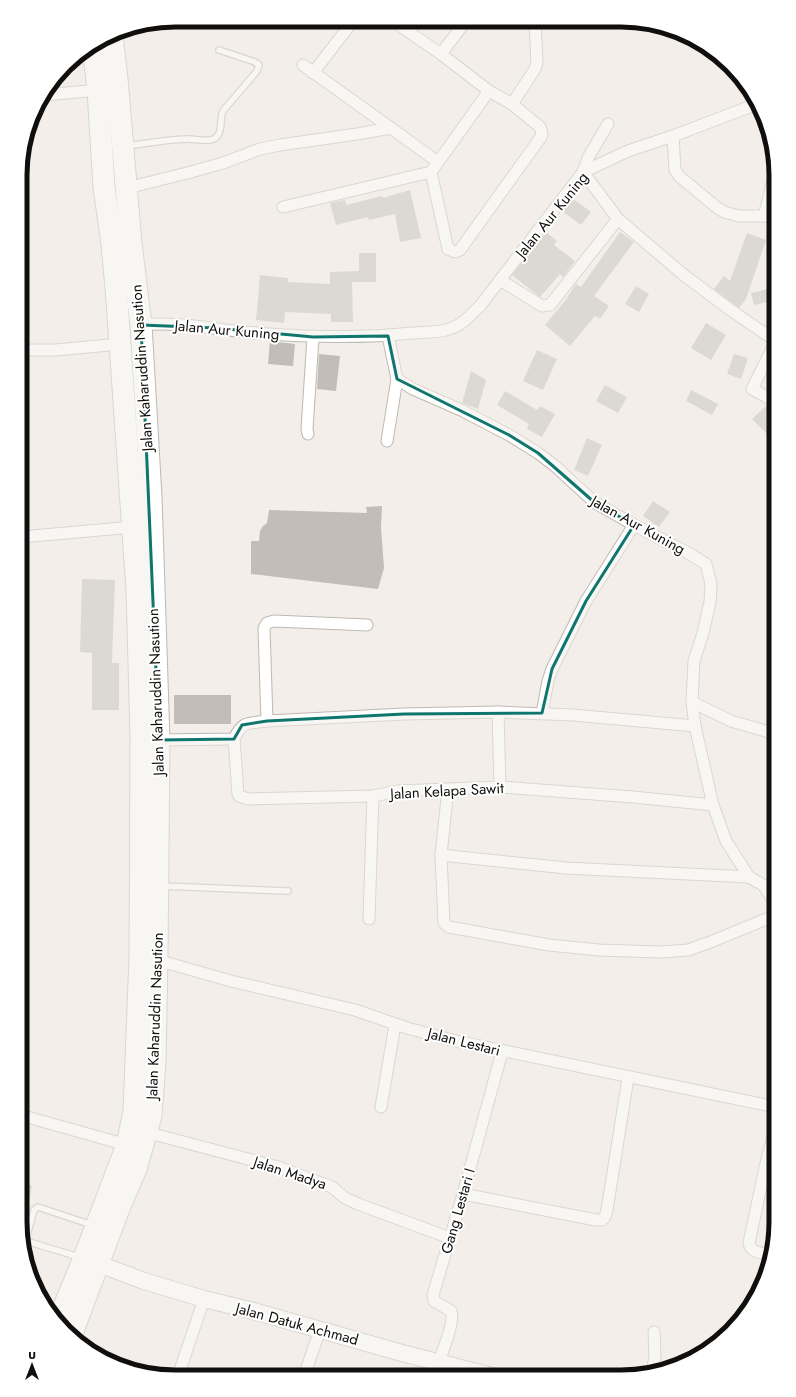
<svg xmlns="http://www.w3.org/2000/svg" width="796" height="1397" font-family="Jost,sans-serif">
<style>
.building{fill:#c2bdb8}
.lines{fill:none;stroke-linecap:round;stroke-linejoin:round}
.lane-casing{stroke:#bdb9b3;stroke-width:8}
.street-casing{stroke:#bdb9b3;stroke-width:13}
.secondary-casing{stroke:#bdb9b3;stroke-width:18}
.highway-casing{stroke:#bdb9b3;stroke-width:23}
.lane{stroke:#fff;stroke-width:5.5}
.street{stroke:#fff;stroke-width:11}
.secondary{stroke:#fff;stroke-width:16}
.highway{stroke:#fff;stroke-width:21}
.marked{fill:none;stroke:#0f766e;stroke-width:3;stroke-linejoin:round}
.labels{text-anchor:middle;stroke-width:4;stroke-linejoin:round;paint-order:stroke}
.street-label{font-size:15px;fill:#100f0d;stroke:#fff}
.rim{fill:none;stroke:#100f0d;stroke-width:5}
</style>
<rect width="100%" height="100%" fill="#f3eee9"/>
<g class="building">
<polygon points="410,190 421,238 400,242 395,214 369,220 368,217 336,225 330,203 345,200 346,205 382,196 383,198"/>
<polygon points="572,198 591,212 581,225 562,211"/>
<polygon points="546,232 557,241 554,245 575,261 563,277 560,274 540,297 512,275"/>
<polygon points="620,232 634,242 594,296 609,306 600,319 595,316 570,346 545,325 568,297 567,297 576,284 581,287"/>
<polygon points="747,233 766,240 746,299 739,308 714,289 724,276 730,281"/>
<polygon points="359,253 376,253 376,282 352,282 353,322 331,322 331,314 285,312 284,323 256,320 260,275 288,278 288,282 330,284 330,272 359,271"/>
<polygon points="636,286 649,294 639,312 625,304"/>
<polygon points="776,287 776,300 754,305 751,293"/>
<polygon points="706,323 726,335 711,360 691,348"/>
<polygon points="270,341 295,344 293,366 268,364"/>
<polygon points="537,350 557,359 543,390 523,381"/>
<polygon points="319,354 340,356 336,391 317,389"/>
<polygon points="734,354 748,358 741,379 727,374"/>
<polygon points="471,371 486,380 478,409 462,403"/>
<polygon points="605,385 627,397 618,413 596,401"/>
<polygon points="691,390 718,404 712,415 686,401"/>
<polygon points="505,391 537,410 540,406 555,414 542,437 527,429 529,424 497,405"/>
<polygon points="766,406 776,416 776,443 752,419"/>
<polygon points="587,438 602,445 588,476 574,470"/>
<polygon points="653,501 670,512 659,527 643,516"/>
<polygon points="382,506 381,527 384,568 378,589 251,574 251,541 259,541 260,531 263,526 267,523 269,510 367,513 366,507"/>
<polygon points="82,579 115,580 112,663 119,663 119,710 92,710 92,653 80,652"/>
<rect x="174" y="695" width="57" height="29"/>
<polygon points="20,1181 32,1186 24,1220 20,1219"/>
</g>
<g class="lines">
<g class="lane-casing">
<g id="lane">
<path d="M126,146C146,144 169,139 189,139C197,139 213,144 218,135C223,129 219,119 223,111L257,71L259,65L255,62L219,50"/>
<polyline points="162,886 288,891"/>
<polyline points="79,1257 29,1242 26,1239 34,1210 38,1207 92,1225"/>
</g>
</g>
<g class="street-casing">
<g id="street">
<polyline points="393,21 441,54 489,91 512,104 540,127 542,133 541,137 460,250 455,252 448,249 431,172"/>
<polyline points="441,54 465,22"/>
<polyline points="303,65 438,162"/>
<polyline points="313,73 353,21"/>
<polyline points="45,95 98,90"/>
<polyline points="512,104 535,69 537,63 535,22"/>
<polyline points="608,124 589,156 583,172 618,219 685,276 732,311 776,341"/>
<polyline points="673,136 675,170 680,177 715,206 724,212 739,216 776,216"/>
<polyline points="127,188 191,172 223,163 260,149 280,145 357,134 391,128"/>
<polyline points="283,207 431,172 489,91"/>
<polyline points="764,216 775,172"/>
<polyline points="500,280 542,306 550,305 618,219"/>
<path d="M141,325C175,321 212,329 246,332C302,337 357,339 412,333C424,332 438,333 449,329C461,326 471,315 480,306L583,172L628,151L673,136L757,104"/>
<polyline points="388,336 397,379 413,389 463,411 509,435 538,453 555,466 594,502 634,525 690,554 706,564 711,584 710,602 703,633 694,661 692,702 695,726 713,805 726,841 749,877 763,885 776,904"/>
<polyline points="776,341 752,389 776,402"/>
<polyline points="21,350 56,350 120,344"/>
<polyline points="308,434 307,429 313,337"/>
<polyline points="387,441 397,379"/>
<polyline points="21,537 133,527"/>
<polyline points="692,702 731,721 776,734"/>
<polyline points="498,712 500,787"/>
<polyline points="542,713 548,681 552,669 586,601 634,525"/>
<polyline points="267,721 264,628 267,623 274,621 367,625"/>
<polyline points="234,739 238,794 239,796 248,799 373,796 398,791 500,787 633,797 713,805"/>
<path d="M159,740L234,739C243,720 248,724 267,721L404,714L498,712L573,715L695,726"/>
<polyline points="448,789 441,855 444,923 449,927 549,945 599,950 660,952 688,950 708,943 776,915"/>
<polyline points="441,855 566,868 749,877"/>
<polyline points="369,919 373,796"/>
<polyline points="157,960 231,981 355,1010 407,1028 456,1041 776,1107"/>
<polyline points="381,1107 395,1025"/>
<polyline points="20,1115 127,1145"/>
<polyline points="147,1130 157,1135 278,1167 332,1187 345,1198 358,1204 450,1238"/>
<polyline points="463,1194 596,1220 602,1220 605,1217 607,1210 628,1078"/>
<path d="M770,1255C762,1253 751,1253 749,1243L766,1163L776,1126"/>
<polyline points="652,1372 655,1357 654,1332"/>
<polyline points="178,1376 204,1299"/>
<polyline points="304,1376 320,1330"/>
<path d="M433,1376C438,1363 456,1322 451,1311L434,1301L433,1295L463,1194L502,1052"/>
</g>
</g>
<g class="secondary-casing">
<polyline id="secondary" points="99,1264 144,1281 204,1299 250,1310 402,1353 496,1377"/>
</g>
<g class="highway-casing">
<g id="highway">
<polyline points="58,1321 84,1258 127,1145 134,1111 140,957 141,738 137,590 117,300 112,244 104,187 98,90 93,46"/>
<polyline points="71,1336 120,1206 136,1169 151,1116 155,1062 157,960 159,740 151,497 141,325 131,243 117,79 112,35"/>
</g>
</g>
<use href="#lane" class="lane"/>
<use href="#street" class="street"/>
<use href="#secondary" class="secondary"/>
<use href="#highway" class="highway"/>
</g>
<path d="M0 0H796V1397H0ZM141,325L216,328L313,337L388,336L397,379L509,435L538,453L594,502L634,525L586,601L552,669L542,713L404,714L267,721L242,725L234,739L159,740Z" fill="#f3eee9" fill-opacity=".55" fill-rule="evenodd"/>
<path class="marked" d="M141,325L216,328L313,337L388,336L397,379L509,435L538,453L594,502L634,525L586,601L552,669L542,713L404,714L267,721L242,725L234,739L159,740Z"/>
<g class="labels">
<g class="street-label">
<text transform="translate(552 215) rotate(-51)" y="5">Jalan Aur Kuning</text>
<text transform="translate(227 330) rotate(5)" y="5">Jalan Aur Kuning</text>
<text transform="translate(142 368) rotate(-94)" y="5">Jalan Kaharuddin Nasution</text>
<text transform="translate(638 525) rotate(29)" y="5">Jalan Aur Kuning</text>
<text transform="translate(156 692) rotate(-92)" y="5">Jalan Kaharuddin Nasution</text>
<text transform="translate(447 791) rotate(-3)" y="5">Jalan Kelapa Sawit</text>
<text transform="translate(155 1016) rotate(-88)" y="5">Jalan Kaharuddin Nasution</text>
<text transform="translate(464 1042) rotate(14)" y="5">Jalan Lestari</text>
<text transform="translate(290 1173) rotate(18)" y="5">Jalan Madya</text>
<text transform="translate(458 1211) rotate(-74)" y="5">Gang Lestari I</text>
<text transform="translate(297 1324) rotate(15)" y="5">Jalan Datuk Achmad</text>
</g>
</g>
<path d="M0 0H796V1397H0ZM175 27H621A148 148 0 0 1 769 175V1222A148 148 0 0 1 621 1370H175A148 148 0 0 1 27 1222V175A148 148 0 0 1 175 27Z" fill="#fff" fill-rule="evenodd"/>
<path class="rim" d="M175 27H621A148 148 0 0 1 769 175V1222A148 148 0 0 1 621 1370H175A148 148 0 0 1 27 1222V175A148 148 0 0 1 175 27Z"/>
<g transform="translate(32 1365)" stroke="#ffffff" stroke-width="3" paint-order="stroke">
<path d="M0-3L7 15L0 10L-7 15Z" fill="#100f0d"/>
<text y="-6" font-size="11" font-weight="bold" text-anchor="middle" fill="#100f0d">U</text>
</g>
</svg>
